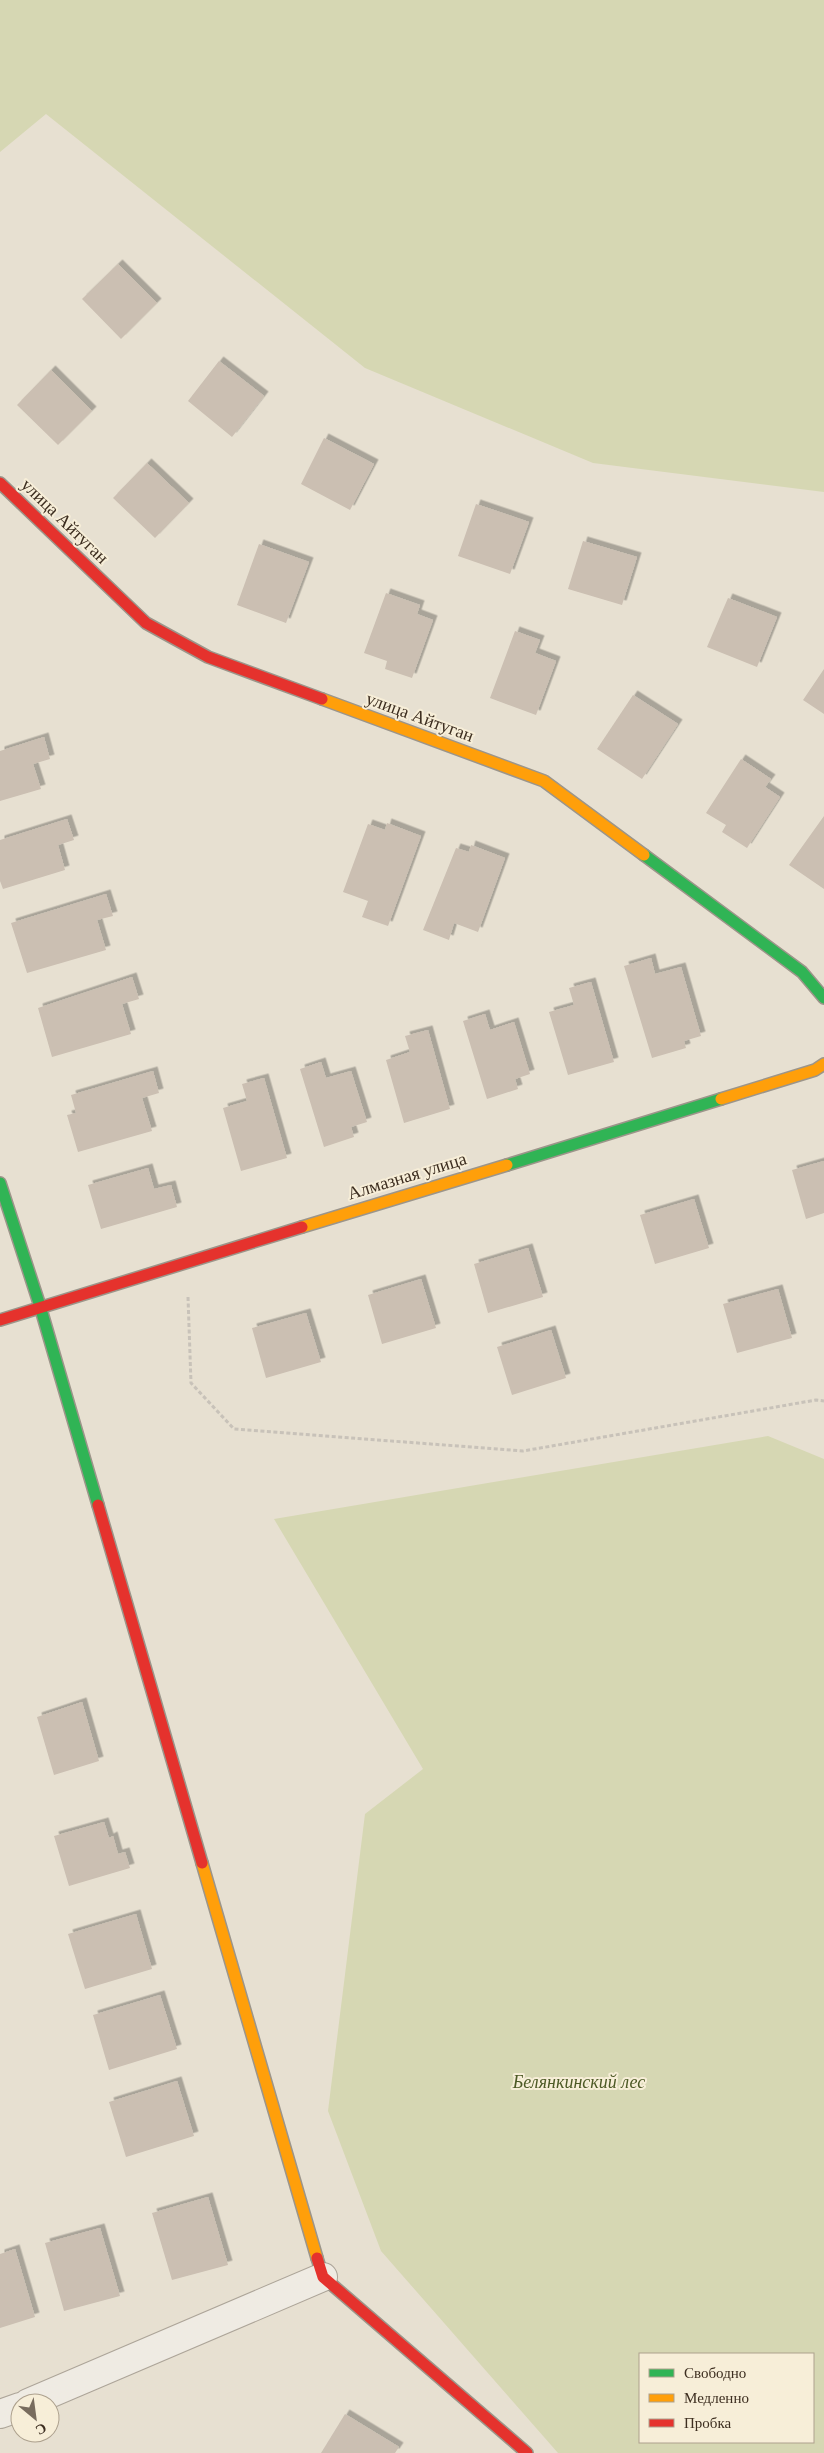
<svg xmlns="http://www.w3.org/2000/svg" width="824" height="2453" font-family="Georgia,serif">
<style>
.green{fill:#d6d7b3;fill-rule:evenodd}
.building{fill:#cbbfb2;filter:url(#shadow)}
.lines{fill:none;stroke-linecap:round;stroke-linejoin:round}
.street-casing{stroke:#ada599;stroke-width:30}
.fast-casing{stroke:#9c958a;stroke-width:14}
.slow-casing{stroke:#9c958a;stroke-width:14}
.jam-casing{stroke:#9c958a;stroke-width:14}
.path{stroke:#c8c2b9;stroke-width:3;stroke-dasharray:4 2.5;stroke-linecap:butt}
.street{stroke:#efebe3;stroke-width:28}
.fast{stroke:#30b455;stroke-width:11}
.slow{stroke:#ff9f0a;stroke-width:11}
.jam{stroke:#e5322d;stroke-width:11}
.labels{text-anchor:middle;stroke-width:4;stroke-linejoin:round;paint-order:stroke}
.street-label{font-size:18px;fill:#3d2e20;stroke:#f7eed8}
.park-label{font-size:18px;font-style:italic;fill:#4d5a26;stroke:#f7eed8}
</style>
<defs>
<filter id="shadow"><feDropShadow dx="4.5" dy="-4.5" stdDeviation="0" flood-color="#0004"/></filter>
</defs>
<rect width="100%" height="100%" fill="#e7e0d1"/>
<g class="green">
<polygon points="0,0 824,0 824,492 593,463 365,368 46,114 0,152"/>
<path d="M768,1436L824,1459V2453H558L381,2251L328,2111L365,1814L423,1769L274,1519ZM640,2354H813V2442H640Z"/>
</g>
<g class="building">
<polygon points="118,264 157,303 121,339 82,299"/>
<polygon points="219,361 264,396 232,437 188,401"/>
<polygon points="51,370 92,411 58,445 17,405"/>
<polygon points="324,438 374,464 350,510 301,484"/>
<polygon points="147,463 189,503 155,538 113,498"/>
<polygon points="476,504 529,522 510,574 458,556"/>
<polygon points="583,541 637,557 622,605 568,589"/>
<polygon points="259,544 309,562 286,623 237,605"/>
<polygon points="386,593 420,605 417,614 433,620 412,678 385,669 387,661 364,653"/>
<polygon points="728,598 777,617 757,667 707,647"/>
<polygon points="515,631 540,640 535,653 556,661 536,715 490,698"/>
<polygon points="824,669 824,714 803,700"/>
<polygon points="633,695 678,724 642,779 597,749"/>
<polygon points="44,737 50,759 33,764 41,789 0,801 0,751"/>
<polygon points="741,759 771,779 765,787 780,797 747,848 722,832 726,825 706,813"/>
<polygon points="824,816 824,889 789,865"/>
<polygon points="67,819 74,840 58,845 65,870 3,889 0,881 0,840"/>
<polygon points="387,823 421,836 388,926 362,917 368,901 343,892 368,824 385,830"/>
<polygon points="471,845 505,858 478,932 454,923 449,940 423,930 456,848 469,852"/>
<polygon points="106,894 113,916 97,920 106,950 27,973 11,923"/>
<polygon points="651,958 655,974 681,967 701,1036 684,1041 686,1048 652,1058 624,966"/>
<polygon points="132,977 139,999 122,1004 131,1034 52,1057 38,1008"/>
<polygon points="591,982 614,1062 568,1075 549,1012 574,1005 569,988"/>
<polygon points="485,1014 490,1030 514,1022 530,1074 515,1079 518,1089 487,1099 463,1021"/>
<polygon points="428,1030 450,1109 404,1123 386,1060 410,1052 405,1036"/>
<polygon points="321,1062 326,1078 351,1071 367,1122 351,1127 354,1137 324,1147 300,1069"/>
<polygon points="153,1071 159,1093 142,1098 152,1131 78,1152 67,1115 76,1113 71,1095"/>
<polygon points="264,1078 287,1158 241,1171 223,1108 247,1101 242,1084"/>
<polygon points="824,1161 824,1213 806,1219 792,1170"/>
<polygon points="148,1168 154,1189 171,1185 177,1207 101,1229 88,1185"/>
<polygon points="694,1199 709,1248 655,1264 640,1215"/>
<polygon points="528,1248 543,1297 488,1313 474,1264"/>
<polygon points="421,1279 436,1328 382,1344 368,1295"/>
<polygon points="778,1289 792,1338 737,1353 723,1304"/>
<polygon points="306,1313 321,1362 266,1378 252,1328"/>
<polygon points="551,1330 566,1378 512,1395 497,1347"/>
<polygon points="82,1702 99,1761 54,1775 37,1717"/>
<polygon points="104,1822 109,1838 113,1836 118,1854 125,1852 130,1868 69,1886 54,1836"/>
<polygon points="136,1914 152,1969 85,1989 68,1934"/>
<polygon points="160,1995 177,2049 109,2070 93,2015"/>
<polygon points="177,2081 194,2136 126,2157 109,2102"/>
<polygon points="208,2197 228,2265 172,2280 152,2213"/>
<polygon points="100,2228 120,2296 64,2311 45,2243"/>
<polygon points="15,2249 35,2317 0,2328 0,2254"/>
<polygon points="345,2414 399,2447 395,2453 321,2453"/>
</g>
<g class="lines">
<g class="street-casing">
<g id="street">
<polyline points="28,2403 323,2277"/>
<polyline points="0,2414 20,2407"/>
</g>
</g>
<g class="fast-casing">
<g id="fast">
<polyline points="644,855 802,972 824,998"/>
<polyline points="507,1165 721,1099"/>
<polyline points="0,1183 40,1306 98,1505"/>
</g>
</g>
<g class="slow-casing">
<g id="slow">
<polyline points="322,699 544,781 644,855"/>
<polyline points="721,1099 815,1070 824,1064"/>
<polyline points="302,1227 507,1165"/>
<polyline points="202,1863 317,2258"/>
</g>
</g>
<g class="jam-casing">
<g id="jam">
<polyline points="0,483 146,623 208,657 322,699"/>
<polyline points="0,1320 302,1227"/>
<polyline points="98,1505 202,1863"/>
<polyline points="317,2258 323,2277 527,2453"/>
</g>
</g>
<polyline class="path" points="188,1297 191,1383 234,1429 523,1451 816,1400 824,1401"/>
<use href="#street" class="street"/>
<use href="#fast" class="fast"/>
<use href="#slow" class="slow"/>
<use href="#jam" class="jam"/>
</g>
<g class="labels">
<g class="street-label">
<text transform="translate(65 521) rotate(44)" y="6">улица Айтуган</text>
<text transform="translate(420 717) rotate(20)" y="6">улица Айтуган</text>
<text transform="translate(407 1176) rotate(-17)" y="6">Алмазная улица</text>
</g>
<g class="park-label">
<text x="579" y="2088">Белянкинский лес</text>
</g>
</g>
<rect x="639" y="2353" width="175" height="90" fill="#f7eed8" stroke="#ada18e"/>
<rect x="649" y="2369" width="25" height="8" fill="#30b455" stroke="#ada18e"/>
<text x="684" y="2378" font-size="15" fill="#3d2e20">Свободно</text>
<rect x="649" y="2394" width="25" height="8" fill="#ff9f0a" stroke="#ada18e"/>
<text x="684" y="2403" font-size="15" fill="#3d2e20">Медленно</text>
<rect x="649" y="2419" width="25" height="8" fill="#e5322d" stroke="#ada18e"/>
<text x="684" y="2428" font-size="15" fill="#3d2e20">Пробка</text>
<g transform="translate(35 2418) rotate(151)"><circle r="24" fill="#f7eed8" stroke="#ada18e"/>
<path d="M0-4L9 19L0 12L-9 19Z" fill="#786c5e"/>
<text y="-8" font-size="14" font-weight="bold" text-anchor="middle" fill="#3d2e20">С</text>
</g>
</svg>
